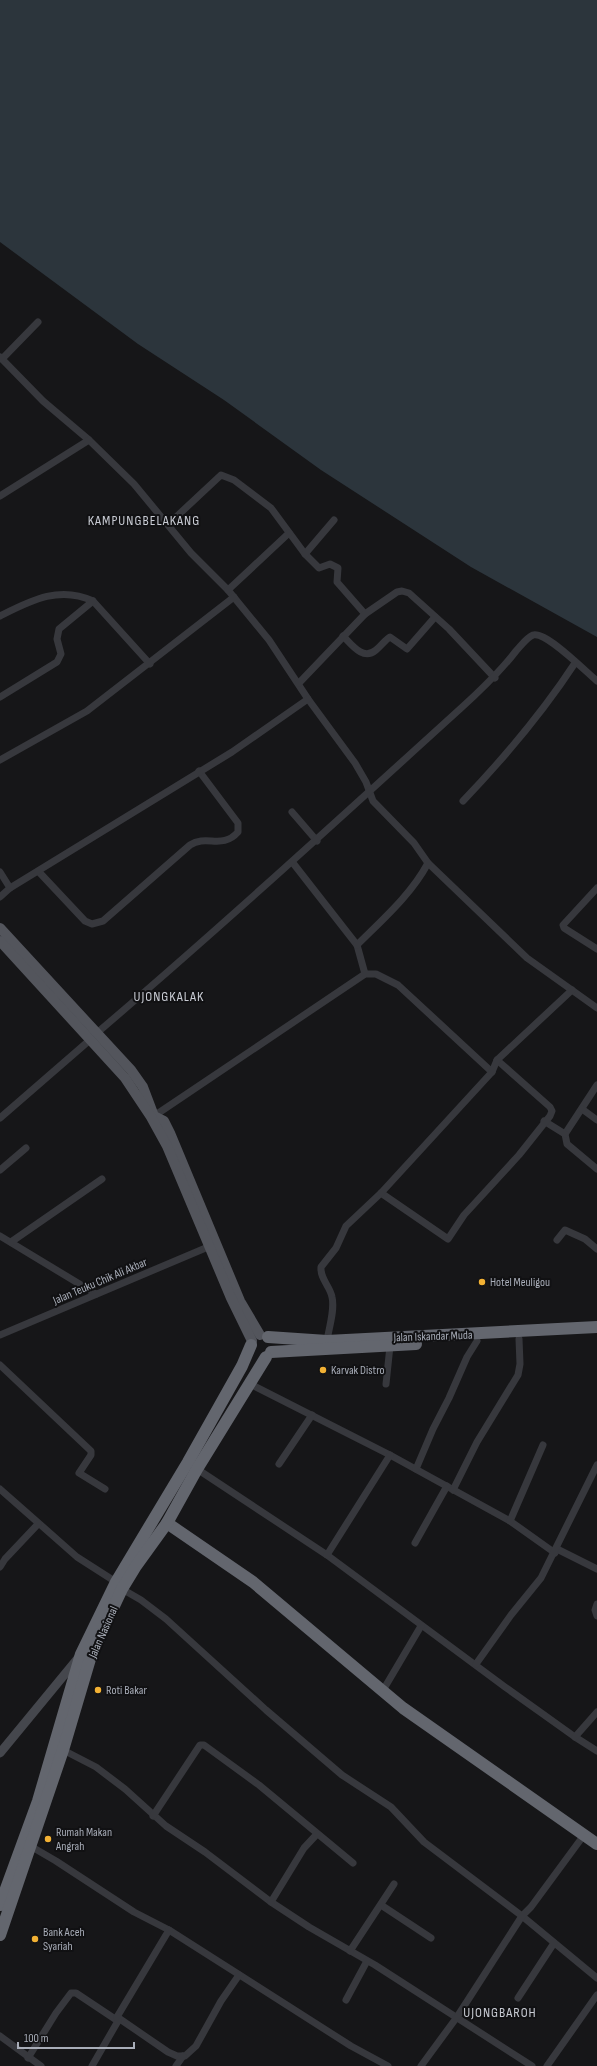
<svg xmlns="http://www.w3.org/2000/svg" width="597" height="2066" font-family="'Sofia Sans Condensed',sans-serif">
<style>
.water{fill:#2c353c}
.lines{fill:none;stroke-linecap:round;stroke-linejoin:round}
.street{stroke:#37383d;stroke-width:7}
.secondary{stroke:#45474d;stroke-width:9}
.primary{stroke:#53555c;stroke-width:10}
.highway{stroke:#63666e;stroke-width:12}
.poi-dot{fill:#f2b134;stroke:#111113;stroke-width:1.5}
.labels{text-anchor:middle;stroke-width:4;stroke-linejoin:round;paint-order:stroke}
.street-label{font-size:12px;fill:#a8adb8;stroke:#111113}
.poi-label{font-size:12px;fill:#a8adb8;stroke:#111113;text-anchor:start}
.quarter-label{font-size:14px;letter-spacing:1px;fill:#c9ccd4;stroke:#111113}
</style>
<rect width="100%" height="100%" fill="#161618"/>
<polygon class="water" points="0,0 597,0 597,637 471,567 321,470 224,400 138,344 0,242"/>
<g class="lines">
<g class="street">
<polyline points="0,357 43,401 89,440 134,484 191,553 228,590 269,640 308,699 355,763 366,782 373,801 414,843 428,863 527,958 597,1008"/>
<polyline points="2,359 38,322"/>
<polyline points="0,496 89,440"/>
<polyline points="167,522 175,518 221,475 234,480 271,508 305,554 319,568 330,564 338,568 337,582 365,614"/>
<polyline points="305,554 334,520"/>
<polyline points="228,590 289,533"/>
<path d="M0,616C30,601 59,585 93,601L150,664"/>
<path d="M343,636C352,645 363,661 376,650C381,646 385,640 390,637L407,649L435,617"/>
<polyline points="299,683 365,614 397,592 402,591 409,593 449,629 495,678"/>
<polyline points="0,697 57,662 61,654 57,639 59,629 93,601"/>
<polyline points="0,760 87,711 234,597"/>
<path d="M463,801C505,757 541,715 575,663"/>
<polyline points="292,812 317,841"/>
<polyline points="293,863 357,945 365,974"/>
<polyline points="0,872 10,888"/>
<path d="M39,872L85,921L92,924L103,921L190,845C207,834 222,850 238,832V823L199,771"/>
<polyline points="597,888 563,925 564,928 597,949"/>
<polyline points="0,897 10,888 232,752 308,699"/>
<path d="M357,945C382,920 411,895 428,863"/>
<path d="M98,1032C221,927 340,818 460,709C480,691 499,673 516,651C521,646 526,638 533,635C546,631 585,671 597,681"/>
<polyline points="597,1085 565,1134 567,1144 597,1169"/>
<polyline points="582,1109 597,1120"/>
<polyline points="154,1116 365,974 376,974 398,985 492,1072"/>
<polyline points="0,1118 91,1039"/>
<polyline points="544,1121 565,1134"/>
<polyline points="0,1170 26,1148"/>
<polyline points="381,1193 448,1239 464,1215 519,1155 550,1116 552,1111 550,1107 497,1060"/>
<polyline points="0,1236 96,1294"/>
<polyline points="557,1240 565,1230 585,1239 597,1249"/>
<polyline points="11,1242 102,1179"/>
<polyline points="0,1335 208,1247"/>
<path d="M327,1341C329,1327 335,1310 332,1297C330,1286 320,1279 321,1267L336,1248L346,1226L381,1193L492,1072L497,1060L572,990"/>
<polyline points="0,1365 91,1451 91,1455 79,1473 105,1489"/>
<polyline points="248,1383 390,1455 510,1521 555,1553"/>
<polyline points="386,1384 390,1346"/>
<polyline points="279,1464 312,1415"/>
<polyline points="197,1469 327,1555 505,1687 575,1737 597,1751"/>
<polyline points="416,1469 433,1429 449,1398 467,1357 477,1341"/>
<polyline points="0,1489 77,1557 116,1582"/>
<polyline points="453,1490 477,1442 518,1375 520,1364 519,1339"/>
<polyline points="510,1521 543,1445"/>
<polyline points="415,1543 447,1486"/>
<polyline points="557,1549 597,1569"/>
<polyline points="327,1555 390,1455"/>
<polyline points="0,1567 5,1559 38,1524"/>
<polyline points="122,1589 141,1600 166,1619 266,1710 342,1775 391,1807 424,1842 522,1916 597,1978"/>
<polyline points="597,1604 595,1610 597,1616"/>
<polyline points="476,1664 511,1615 541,1578 597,1465"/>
<polyline points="382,1692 421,1626"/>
<polyline points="575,1737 597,1712"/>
<polyline points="63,1750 96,1767 125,1789 166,1826 205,1852 271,1902 309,1927 375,1965 532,2066"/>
<polyline points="153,1816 200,1745 204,1745 259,1785 353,1863"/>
<polyline points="32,1847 56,1861 134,1912 169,1930 351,2046 388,2066"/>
<polyline points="271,1902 304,1848 317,1834"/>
<polyline points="381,1905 431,1938"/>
<polyline points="350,1951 394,1884"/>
<polyline points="518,1998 554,1943"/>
<polyline points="346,2000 367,1961"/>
<polyline points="117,2017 168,2052 177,2056 185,2056 196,2046 221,2001 239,1975"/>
<polyline points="0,2036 41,2066"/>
<polyline points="28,2058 56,2013 71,1993 76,1993 118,2021"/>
<polyline points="92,2066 118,2021 117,2017 169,1930"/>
<polyline points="176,2066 183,2056"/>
<polyline points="421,2066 457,2017 522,1916 531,1907 584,1835"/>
<polyline points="547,2066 597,1995"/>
</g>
<polyline class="secondary" points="0,1753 79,1657"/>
<g class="primary">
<polyline points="0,928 131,1070 143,1087 154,1116 164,1121 170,1133 240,1301 260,1335"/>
<polyline points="0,941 125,1078 151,1117 167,1146 231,1298 252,1341"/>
</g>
<g class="highway">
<polyline points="268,1337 327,1341 597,1327"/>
<polyline points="271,1352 416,1344"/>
<polyline points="167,1523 253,1582 403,1708 597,1844"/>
<polyline points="0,1905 38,1801 81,1654 116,1582 188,1462 242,1366 251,1345"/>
<polyline points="0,1935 63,1750 90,1659 105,1625 122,1589 136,1566 167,1523 197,1469 266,1357"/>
</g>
</g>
<g class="poi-dot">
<circle cx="482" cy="1282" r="4"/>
<circle cx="323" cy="1370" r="4"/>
<circle cx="98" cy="1690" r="4"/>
<circle cx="48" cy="1839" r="4"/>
<circle cx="35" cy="1939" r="4"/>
</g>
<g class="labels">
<g class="street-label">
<text transform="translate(100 1281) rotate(-23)" y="4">Jalan Teuku Chik Ali Akbar</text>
<text transform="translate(433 1336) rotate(-2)" y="4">Jalan Iskandar Muda</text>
<text transform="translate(103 1632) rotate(-66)" y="4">Jalan Nasional</text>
</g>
<g class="poi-label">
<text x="490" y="1286">Hotel Meuligou</text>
<text x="331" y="1374">Karvak Distro</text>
<text x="106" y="1694">Roti Bakar</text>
<text x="56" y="1836">Rumah Makan<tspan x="56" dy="14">Angrah</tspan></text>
<text x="43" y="1936">Bank Aceh<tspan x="43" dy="14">Syariah</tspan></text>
</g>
<g class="quarter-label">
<text x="144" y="525">KAMPUNGBELAKANG</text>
<text x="169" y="1001">UJONGKALAK</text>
<text x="500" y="2017">UJONGBAROH</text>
</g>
</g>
<path d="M18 2042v6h116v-6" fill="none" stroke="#a8adb8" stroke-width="2"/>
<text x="24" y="2042" font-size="12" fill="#a8adb8" stroke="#111113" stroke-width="3" paint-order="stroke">100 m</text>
</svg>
